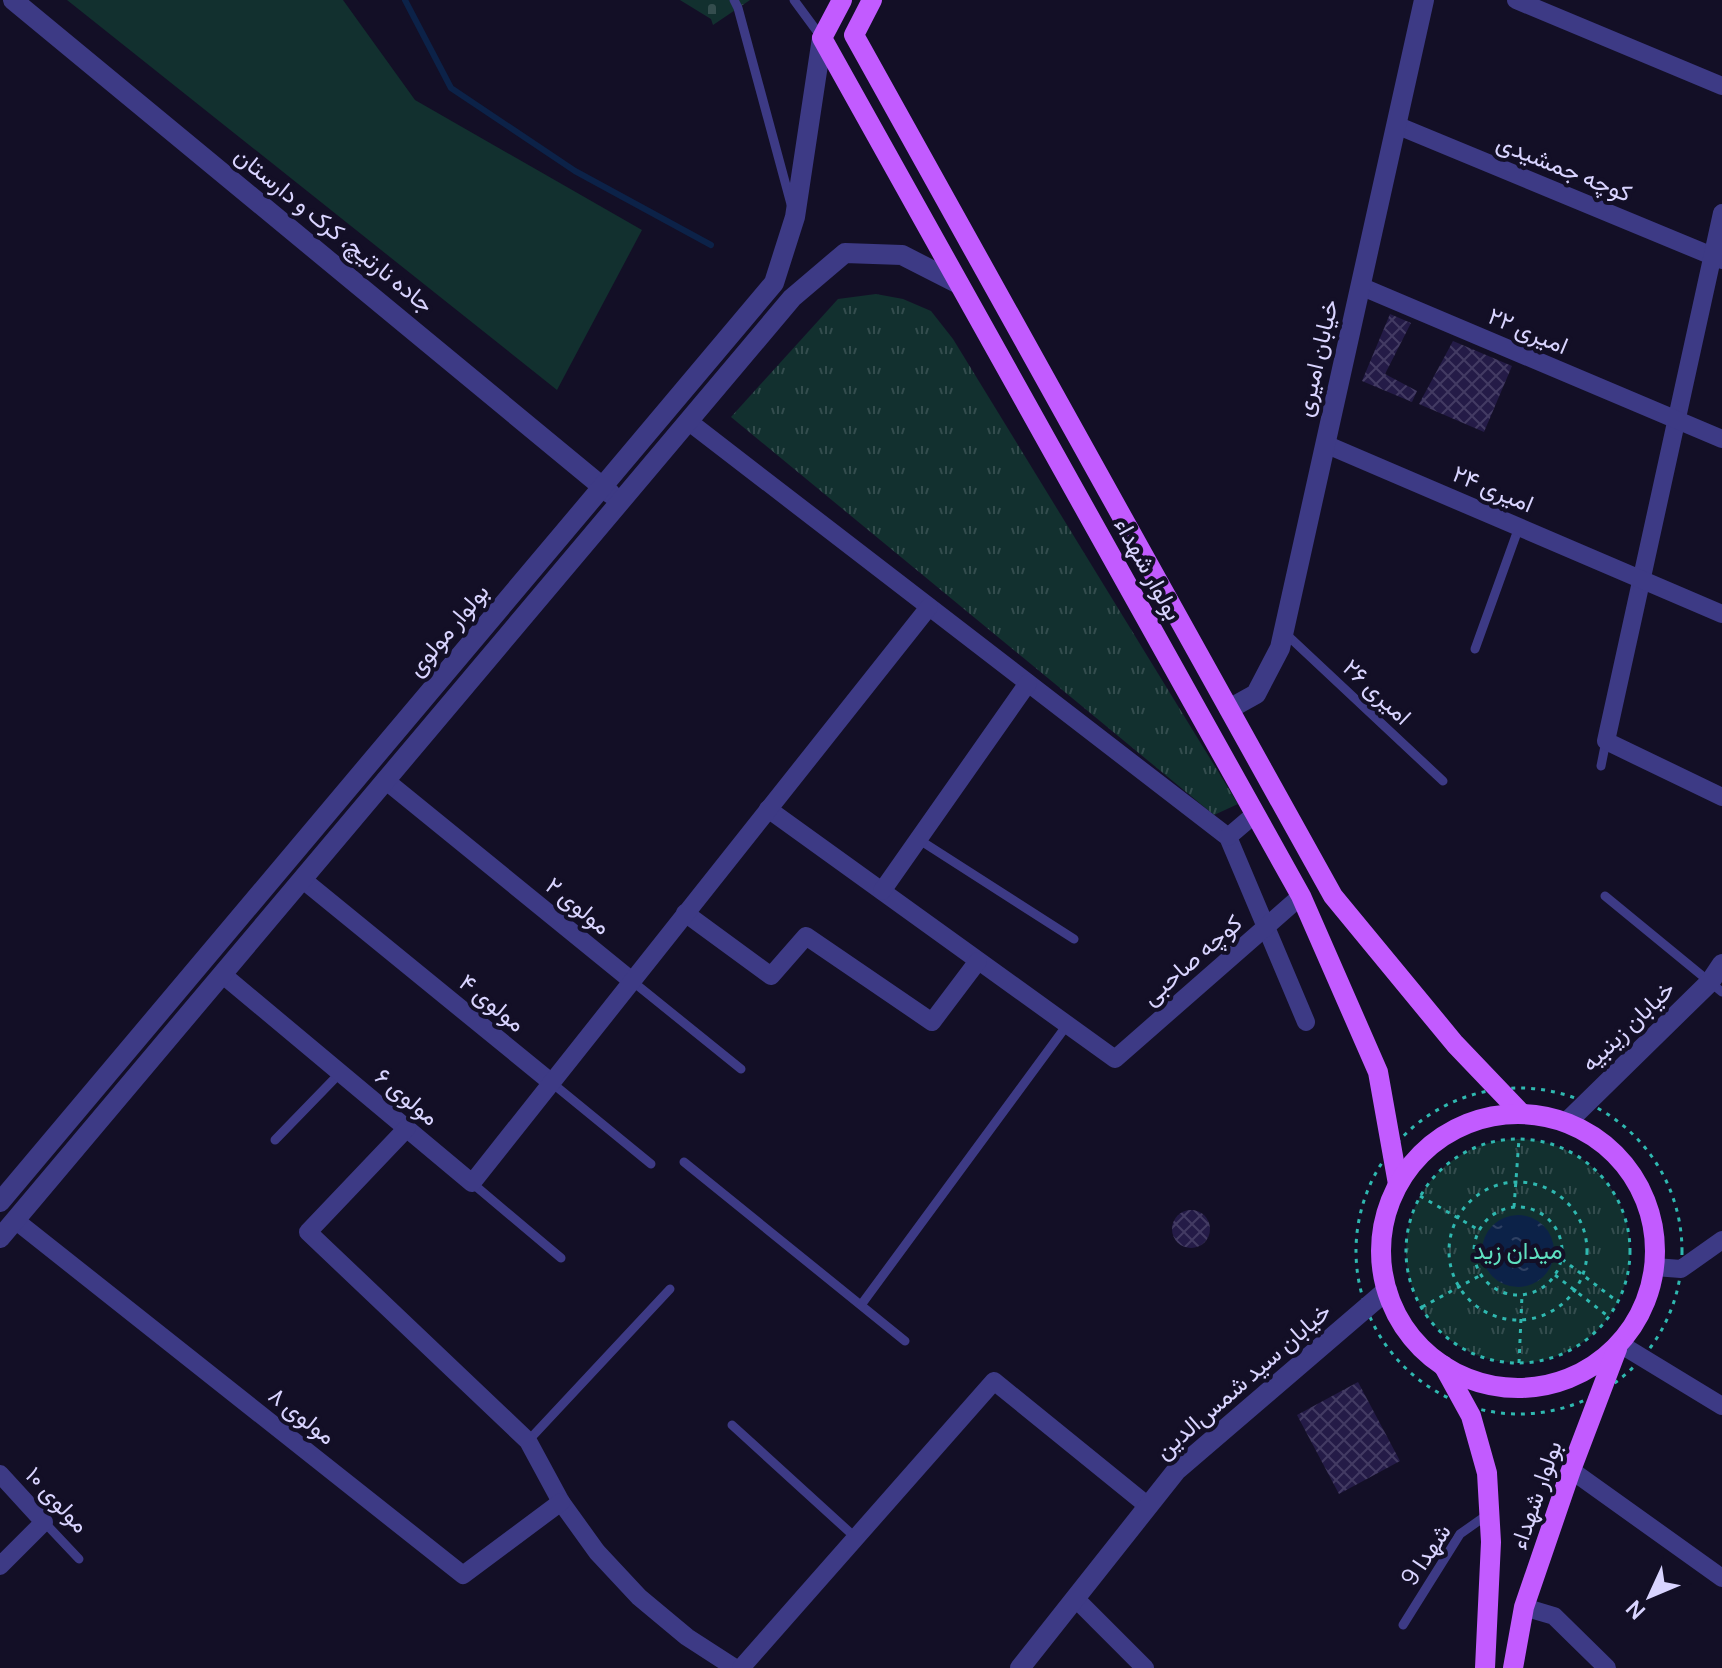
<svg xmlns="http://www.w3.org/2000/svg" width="1722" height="1668" font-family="Manrope,Vazirmatn,sans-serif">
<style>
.grass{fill:#12302f}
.cemetery{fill:url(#cemetery-stones)}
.park{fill:url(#park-tufts)}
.water{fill:url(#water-ripples)}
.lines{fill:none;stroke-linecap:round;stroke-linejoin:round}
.stream{stroke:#0c2248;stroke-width:6}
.building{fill:url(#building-cross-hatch)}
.path{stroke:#2fb8b0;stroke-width:3;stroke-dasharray:4 6;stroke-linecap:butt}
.service{stroke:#3d3a85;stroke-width:9}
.minor{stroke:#3d3a85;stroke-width:18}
.tertiary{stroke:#3d3a85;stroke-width:20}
.primary{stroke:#c25bff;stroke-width:20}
.labels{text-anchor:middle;stroke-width:8;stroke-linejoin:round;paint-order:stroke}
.street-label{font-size:24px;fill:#d9d4ff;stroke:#130f26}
.park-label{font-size:24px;fill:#5fe0c0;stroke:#130f26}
</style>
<defs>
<pattern id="cemetery-stones" width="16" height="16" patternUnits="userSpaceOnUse" patternTransform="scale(2)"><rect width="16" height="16" fill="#12302f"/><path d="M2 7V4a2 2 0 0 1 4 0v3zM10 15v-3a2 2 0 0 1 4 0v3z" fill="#344d4e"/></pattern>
<pattern id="park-tufts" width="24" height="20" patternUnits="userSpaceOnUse" patternTransform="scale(2)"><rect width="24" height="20" fill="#12302f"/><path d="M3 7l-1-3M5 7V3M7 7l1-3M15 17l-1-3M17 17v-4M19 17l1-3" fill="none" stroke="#344d4e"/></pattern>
<pattern id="water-ripples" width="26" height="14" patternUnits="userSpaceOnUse" patternTransform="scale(2)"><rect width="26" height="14" fill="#0c2248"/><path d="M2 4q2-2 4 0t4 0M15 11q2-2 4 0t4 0" fill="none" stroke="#2f4163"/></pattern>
<pattern id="building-cross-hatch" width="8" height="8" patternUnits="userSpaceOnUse" patternTransform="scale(2)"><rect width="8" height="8" fill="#241b47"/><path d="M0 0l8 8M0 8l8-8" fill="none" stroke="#433b63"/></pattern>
</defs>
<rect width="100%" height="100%" fill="#130f26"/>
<polygon class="grass" points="67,0 343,0 415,100 642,230 557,390"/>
<polygon class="cemetery" points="680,0 750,0 713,25 711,19"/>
<g class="park">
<polygon points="876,294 903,299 931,311 953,339 1238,804 1214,815 731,417 838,299"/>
<circle cx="1518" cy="1251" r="112"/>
</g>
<circle class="water" cx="1518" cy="1251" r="36"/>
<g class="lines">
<polyline class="stream" points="405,0 451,88 575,171 711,245"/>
</g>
<g class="building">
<polygon points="1390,314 1411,323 1385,374 1417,391 1412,402 1362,381"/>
<polygon points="1453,341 1512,366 1484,432 1419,404"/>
<circle cx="1191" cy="1229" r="19"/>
<polygon points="1358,1382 1400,1461 1339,1494 1297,1415"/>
</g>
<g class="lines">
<g class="path">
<circle cx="1519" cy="1251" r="163"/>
<circle cx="1518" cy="1251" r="112"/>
<circle cx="1518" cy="1251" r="69"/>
<polyline points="1420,1196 1479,1230"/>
<circle cx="1518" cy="1251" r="44"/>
<polyline points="1514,1207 1519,1139"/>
<polyline points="1562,1259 1618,1302"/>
<polyline points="1555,1275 1609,1317"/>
<polyline points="1422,1307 1481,1275"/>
<polyline points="1519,1363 1522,1295"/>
</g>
<g class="service">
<polyline points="734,0 738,8 791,204"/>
<polyline points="794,0 822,38"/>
<polyline points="1286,634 1443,781"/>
<polyline points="1475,649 1519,527"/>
<polyline points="1601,766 1606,741"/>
<polyline points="918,839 1074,939"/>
<polyline points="1605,896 1722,992"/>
<polyline points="632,981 741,1069"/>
<polyline points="552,1083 651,1164"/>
<polyline points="275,1140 340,1073"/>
<polyline points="684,1162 905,1341"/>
<polyline points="472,1183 561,1258"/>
<polyline points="861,1305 1067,1025"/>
<polyline points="732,1425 856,1538"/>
<polyline points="528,1441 670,1289"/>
<polyline points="44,1522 79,1559"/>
<polyline points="1403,1625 1460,1534 1487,1515"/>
</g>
<g class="minor">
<polyline points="1516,0 1722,86"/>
<polyline points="1396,125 1722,260"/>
<polyline points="1722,213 1606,741 1722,797"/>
<polyline points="1360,286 1722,439"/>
<polyline points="688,421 1228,837 1306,1022"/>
<polyline points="1325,444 1722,614"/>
<polyline points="385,780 632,981"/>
<polyline points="768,809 1115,1059 1301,896"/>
<polyline points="1228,837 1255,814"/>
<polyline points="302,879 552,1083"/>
<polyline points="882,891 1028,683"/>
<polyline points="685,913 771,976 806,936 932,1022 978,961"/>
<polyline points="222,974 472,1183 929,607"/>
<polyline points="407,1128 308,1232 528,1441 561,1502 597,1552 639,1597 687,1637 735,1668"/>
<polyline points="15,1220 463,1575 561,1502"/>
<polyline points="1655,1267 1681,1269 1722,1240"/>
<polyline points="1620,1344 1722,1406"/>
<polyline points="1571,1470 1722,1578"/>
<polyline points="0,1474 44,1522 0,1566"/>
<polyline points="1075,1598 1145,1668"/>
<polyline points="1524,1607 1554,1616 1607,1668"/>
<polyline points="741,1668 994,1381 1148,1506"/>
</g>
<g class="tertiary">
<polyline points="13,0 611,494"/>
<polyline points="1229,709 1256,694 1280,648 1424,0"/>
<polyline points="1567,1122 1710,982 1722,964"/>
<polyline points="0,1202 774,283 795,217 822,38"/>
<polyline points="0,1238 792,298 845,253 902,255 959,284"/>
<polyline points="1020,1668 1176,1471 1387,1290"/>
</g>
<g class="primary">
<polyline points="842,0 822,38 1301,896 1378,1072 1398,1184"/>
<polyline points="872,0 854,35 1333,896 1455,1044 1521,1113"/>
<circle cx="1518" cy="1251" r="137"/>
<polyline points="1443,1365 1471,1416 1487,1473 1491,1542 1485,1668"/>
<polyline points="1513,1668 1524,1607 1571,1470 1617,1349"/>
</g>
</g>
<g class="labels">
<g class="street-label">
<text transform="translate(1564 168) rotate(22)" y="8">کوچه جمشیدی</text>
<text transform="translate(334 230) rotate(39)" y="8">جاده نارتیچ، کرک و دارستان</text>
<text transform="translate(1528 331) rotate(23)" y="8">امیری ۲۲</text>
<text transform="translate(1317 358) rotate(-77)" y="8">خیابان امیری</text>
<text transform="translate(1493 489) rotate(23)" y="8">امیری ۲۴</text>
<text transform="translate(1148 569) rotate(61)" y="8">بولوار شهداء</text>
<text transform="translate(448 630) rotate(-50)" y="8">بولوار مولوی</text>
<text transform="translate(1377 692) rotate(43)" y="8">امیری ۲۶</text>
<text transform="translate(578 906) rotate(39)" y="8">مولوی ۲</text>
<text transform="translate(1192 960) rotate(-41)" y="8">کوچه صاحبی</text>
<text transform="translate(492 1003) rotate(39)" y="8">مولوی ۴</text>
<text transform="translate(1628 1026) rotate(-44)" y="8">خیابان زینبیه</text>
<text transform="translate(407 1097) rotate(40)" y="8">مولوی ۶</text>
<text transform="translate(1243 1381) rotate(-41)" y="8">خیابان سید شمس‌الدین</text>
<text transform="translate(302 1416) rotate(38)" y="8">مولوی ۸</text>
<text transform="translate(1536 1495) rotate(-71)" y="8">بولوار شهداء</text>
<text transform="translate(57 1500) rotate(47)" y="8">مولوی ۱۰</text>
<text transform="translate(1426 1555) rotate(-56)" y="8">شهدا 9</text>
</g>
<g class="park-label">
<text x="1518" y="1259">میدان زید</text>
</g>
</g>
<g transform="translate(1650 1596) rotate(226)" stroke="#130f26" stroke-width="6" paint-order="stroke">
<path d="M0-6L14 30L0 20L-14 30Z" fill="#d9d4ff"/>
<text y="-12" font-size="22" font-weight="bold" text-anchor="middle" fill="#d9d4ff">N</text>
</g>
</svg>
